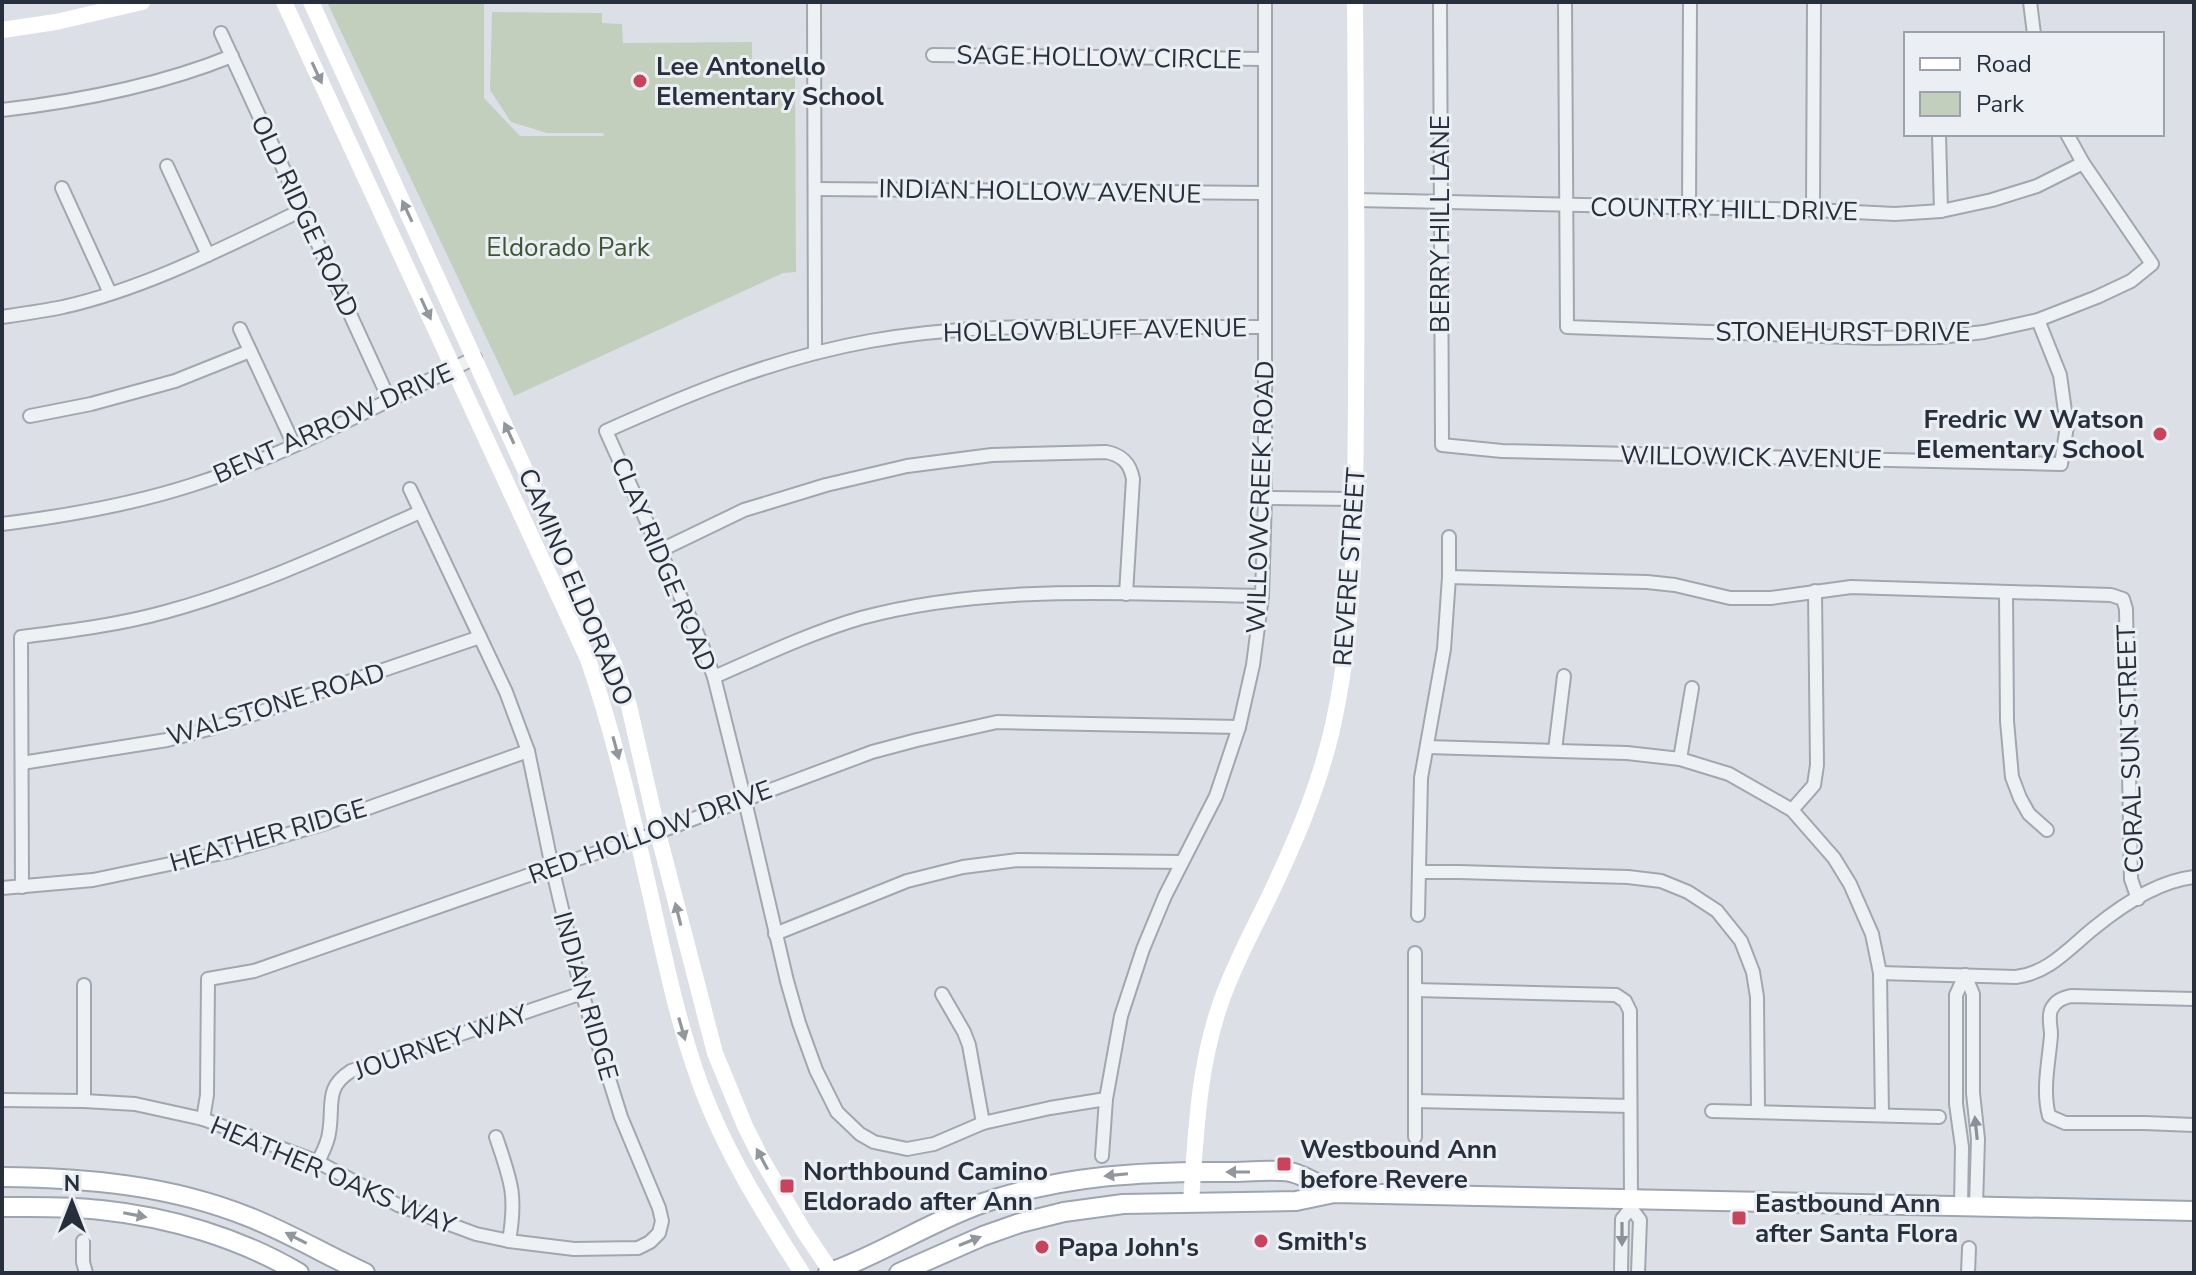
<svg xmlns="http://www.w3.org/2000/svg" width="2196" height="1275" font-family="'Nunito Sans',sans-serif">
<style>
.green{fill:#c3cfbd}
.lines{fill:none;stroke-linecap:round;stroke-linejoin:round}
.street-casing{stroke:#a2a7af;stroke-width:16}
.primary-casing{stroke:#9ca5b1;stroke-width:22}
.street{stroke:#eef1f4;stroke-width:12}
.secondary{stroke:#fff;stroke-width:16}
.primary{stroke:#fff;stroke-width:18}
.oneway{fill:#92979d}
.oneway2{fill:#8a9098}
.poi-dot{fill:#c8435c;stroke:#ebeff4;stroke-width:3}
.labels{text-anchor:middle;stroke-width:6;stroke-linejoin:round;paint-order:stroke}
.street-label{font-size:26px;fill:#262f3b;stroke:#ebeff4}
.poi-label{font-size:26px;font-weight:bold;fill:#262f3b;stroke:#ebeff4;text-anchor:start}
.park-label{font-size:26px;fill:#3c5634;stroke:#ebeff4}
</style>
<rect width="100%" height="100%" fill="#dce0e6"/>
<polygon class="green" points="327,2 484,2 484,98 520,136 604,136 603,133 547,133 511,122 490,90 492,12 602,13 602,23 622,24 623,43 752,42 752,63 795,63 796,272 783,273 514,396"/>
<g class="lines">
<g class="street-casing">
<g id="street">
<polyline points="814,2 815,353"/>
<polyline points="1440,2 1442,445 1502,451 2061,464 2067,426 2060,375 2038,320"/>
<polyline points="1565,2 1567,327 1876,338 1940,337 1984,332 2038,320 2097,297 2131,281 2152,264 2083,163 2067,134"/>
<polyline points="2030,2 2034,34"/>
<polyline points="221,33 389,399"/>
<polyline points="933,55 1265,59"/>
<path d="M2,110C80,101 158,86 232,56"/>
<polyline points="1939,134 1941,211"/>
<polyline points="167,166 208,255"/>
<polyline points="62,188 110,293"/>
<polyline points="815,189 1265,193"/>
<polyline points="1357,200 1813,210 1895,214 1941,211 1992,200 2037,186 2083,163"/>
<polyline points="1689,207 1690,2"/>
<polyline points="1813,210 1814,2"/>
<path d="M2,317C22,314 43,311 63,307C147,288 225,247 302,210"/>
<polyline points="240,329 294,445"/>
<polyline points="30,416 91,404 175,381 250,351"/>
<polyline points="1265,498 1355,499"/>
<path d="M2,524C66,516 130,505 192,485C291,454 382,402 475,358"/>
<path d="M659,551L744,510L826,485L907,466L992,455L1106,452C1122,455 1130,463 1133,479L1126,594"/>
<polyline points="1449,577 1647,582 1675,585 1730,598 1771,598 1851,587 2111,595 2123,599 2126,609 2131,879 2138,899"/>
<polyline points="2006,592 2007,721 2012,777 2020,798 2029,814 2047,830"/>
<path d="M714,677C762,656 810,633 861,618C990,583 1130,594 1262,596"/>
<polyline points="1427,747 1627,753 1680,759 1729,774 1792,810 1834,858 1850,884 1872,934 1880,973 1882,1115"/>
<polyline points="1555,750 1564,676"/>
<polyline points="1680,759 1692,688"/>
<polyline points="22,763 167,740 216,727 480,637"/>
<polyline points="1792,810 1814,785 1817,765 1815,591"/>
<polyline points="1420,872 1459,872 1628,877 1661,881 1688,892 1717,911 1741,941 1753,972 1757,997 1758,1112"/>
<path d="M22,887L21,637C69,631 118,625 165,612C254,588 337,549 420,512"/>
<polyline points="2,888 93,880 227,852 326,823 528,751"/>
<polyline points="1418,915 1421,778 1444,649 1449,577 1449,537"/>
<polyline points="775,934 907,881 963,867 1018,860 1182,862"/>
<path d="M1880,973L2016,977C2049,973 2069,948 2094,928C2121,906 2158,881 2194,877"/>
<polyline points="1965,975 1973,994 1973,1093 1978,1139 1976,1206"/>
<polyline points="84,985 84,1101"/>
<polyline points="1415,990 1616,995 1625,1001 1630,1011 1631,1199 1631,1208 1622,1219 1621,1273"/>
<polyline points="942,994 964,1032 969,1045 983,1123"/>
<path d="M2194,999L2071,996C2062,998 2055,1001 2051,1010C2048,1018 2051,1026 2051,1035C2049,1062 2042,1089 2049,1116L2065,1123H2144L2194,1125"/>
<path d="M1106,1099L1050,1108L983,1123L934,1144L907,1149L874,1142L860,1134L837,1112L816,1070L799,1023L787,981L745,801L714,677L700,640L606,431C693,392 776,358 870,341C947,327 1023,326 1101,327C1155,327 1210,327 1265,327"/>
<polyline points="2,1100 84,1101 135,1104 203,1119 318,1162 398,1205 476,1234 509,1241 574,1249 638,1248 650,1242 659,1233 662,1221 659,1208 621,1117 582,993 552,867 528,751 506,692 410,489"/>
<polyline points="1415,1101 1630,1106"/>
<polyline points="1712,1111 1939,1117"/>
<polyline points="203,1119 207,1095 208,979 254,971 552,867 637,840 872,752 917,740 997,722 1239,727"/>
<path d="M496,1137C511,1181 517,1195 509,1241"/>
<polyline points="1415,1137 1415,953"/>
<polyline points="1102,1156 1106,1099 1121,1016 1143,949 1165,896 1216,796 1239,727 1253,665 1262,596 1265,498 1265,2"/>
<path d="M318,1162C322,1153 328,1143 329,1133C334,1105 324,1088 351,1071L582,993"/>
<polyline points="1961,1206 1962,1147 1956,1104 1956,995 1965,975"/>
<polyline points="1631,1208 1640,1220 1638,1273"/>
<polyline points="83,1241 83,1262 86,1273"/>
<polyline points="1968,1273 1969,1248"/>
</g>
</g>
<g class="primary-casing">
<g id="primary">
<path d="M2,1177C87,1178 169,1185 249,1217C289,1233 326,1255 365,1273"/>
<path d="M2,1207C35,1207 68,1206 101,1210C169,1217 240,1238 299,1273"/>
<path d="M828,1273C882,1254 929,1222 983,1203C1063,1175 1146,1171 1229,1172C1246,1172 1274,1169 1290,1172C1305,1175 1321,1186 1334,1193"/>
<polyline points="899,1273 983,1236 1020,1223 1064,1212 1123,1204 1296,1201 1334,1193 2194,1211"/>
</g>
</g>
<use href="#street" class="street"/>
<g class="secondary">
<path d="M284,2L588,659C616,741 635,826 654,911C666,964 677,1017 695,1069C719,1142 761,1209 802,1273"/>
<polyline points="311,2 614,664 629,706 658,833 715,1053 745,1126 761,1158 803,1230 832,1273"/>
<polyline points="2,30 56,22 142,2"/>
<path d="M1191,1202C1196,1134 1198,1067 1221,1002C1233,967 1251,934 1267,901C1293,847 1317,792 1331,734C1357,623 1355,510 1356,397C1357,265 1356,134 1355,2"/>
</g>
<use href="#primary" class="primary"/>
</g>
<defs><path id="oneway-solid" d="M-6-.8H1V-3.2L6.5 0L1 3.2V.8H-6Z" transform="scale(2)"/></defs>
<g class="oneway">
<use href="#oneway-solid" transform="translate(317 73) rotate(65)"/>
<use href="#oneway-solid" transform="translate(407 211) rotate(-115)"/>
<use href="#oneway-solid" transform="translate(426 309) rotate(65)"/>
<use href="#oneway-solid" transform="translate(509 433) rotate(-115)"/>
<use href="#oneway-solid" transform="translate(616 748) rotate(75)"/>
<use href="#oneway-solid" transform="translate(678 914) rotate(-104)"/>
<use href="#oneway-solid" transform="translate(682 1029) rotate(74)"/>
<use href="#oneway-solid" transform="translate(762 1159) rotate(-118)"/>
<use href="#oneway-solid" transform="translate(1238 1172) rotate(-180)"/>
<use href="#oneway-solid" transform="translate(1116 1175) rotate(174)"/>
<use href="#oneway-solid" transform="translate(135 1215) rotate(11)"/>
<use href="#oneway-solid" transform="translate(296 1238) rotate(-153)"/>
<use href="#oneway-solid" transform="translate(970 1241) rotate(-22)"/>
</g>
<g class="oneway2">
<use href="#oneway-solid" transform="translate(1976 1128) rotate(-96)"/>
<use href="#oneway-solid" transform="translate(1622 1234) rotate(90)"/>
</g>
<g class="poi-dot">
<circle cx="640" cy="81" r="8"/>
<circle cx="2160" cy="434" r="8"/>
<rect x="1276" y="1156" width="16" height="16" rx="4"/>
<rect x="779" y="1178" width="16" height="16" rx="4"/>
<rect x="1731" y="1210" width="16" height="16" rx="4"/>
<circle cx="1261" cy="1241" r="8"/>
<circle cx="1042" cy="1247" r="8"/>
</g>
<g class="labels">
<g class="street-label">
<text transform="translate(1099 57) rotate(1)" y="9">SAGE HOLLOW CIRCLE</text>
<text transform="translate(1040 191) rotate(1)" y="9">INDIAN HOLLOW AVENUE</text>
<text transform="translate(1724 209) rotate(1)" y="9">COUNTRY HILL DRIVE</text>
<text transform="translate(305 216) rotate(65)" y="9">OLD RIDGE ROAD</text>
<text transform="translate(1440 224) rotate(-90)" y="9">BERRY HILL LANE</text>
<text transform="translate(1095 330) rotate(-1)" y="9">HOLLOWBLUFF AVENUE</text>
<text x="1843" y="341">STONEHURST DRIVE</text>
<text transform="translate(333 423) rotate(-24)" y="9">BENT ARROW DRIVE</text>
<text transform="translate(1751 457) rotate(1)" y="9">WILLOWICK AVENUE</text>
<text transform="translate(1260 497) rotate(-88)" y="9">WILLOWCREEK ROAD</text>
<text transform="translate(664 564) rotate(67)" y="9">CLAY RIDGE ROAD</text>
<text transform="translate(1349 567) rotate(-86)" y="9">REVERE STREET</text>
<text transform="translate(576 587) rotate(67)" y="9">CAMINO ELDORADO</text>
<text transform="translate(276 704) rotate(-17)" y="9">WALSTONE ROAD</text>
<text transform="translate(2130 749) rotate(-92)" y="9">CORAL SUN STREET</text>
<text transform="translate(650 832) rotate(-20)" y="9">RED HOLLOW DRIVE</text>
<text transform="translate(268 835) rotate(-16)" y="9">HEATHER RIDGE</text>
<text transform="translate(586 996) rotate(74)" y="9">INDIAN RIDGE</text>
<text transform="translate(441 1042) rotate(-19)" y="9">JOURNEY WAY</text>
<text transform="translate(333 1175) rotate(23)" y="9">HEATHER OAKS WAY</text>
</g>
<g class="poi-label">
<text x="656" y="75">Lee Antonello<tspan x="656" dy="30">Elementary School</tspan></text>
<text x="2144" y="428" text-anchor="end">Fredric W Watson<tspan x="2144" dy="30">Elementary School</tspan></text>
<text x="1300" y="1158">Westbound Ann<tspan x="1300" dy="30">before Revere</tspan></text>
<text x="803" y="1180">Northbound Camino<tspan x="803" dy="30">Eldorado after Ann</tspan></text>
<text x="1755" y="1212">Eastbound Ann<tspan x="1755" dy="30">after Santa Flora</tspan></text>
<text x="1277" y="1250">Smith's</text>
<text x="1058" y="1256">Papa John's</text>
</g>
<g class="park-label">
<text x="568" y="256">Eldorado Park</text>
</g>
</g>
<rect width="2196" height="1275" fill="none" stroke="#262f3b" stroke-width="8"/>
<rect x="1904" y="32" width="260" height="104" fill="#ebeff4" stroke="#9ca2aa" stroke-width="2"/>
<rect x="1920" y="58" width="40" height="12" fill="#ffffff" stroke="#9ca2aa" stroke-width="2"/>
<text x="1976" y="72" font-size="24" fill="#262f3b">Road</text>
<rect x="1920" y="92" width="40" height="24" fill="#c3cfbd" stroke="#9ca2aa" stroke-width="2"/>
<text x="1976" y="112" font-size="24" fill="#262f3b">Park</text>
<g transform="translate(72 1203)" stroke="#ebeff4" stroke-width="6" paint-order="stroke">
<path d="M0-6L14 30L0 20L-14 30Z" fill="#262f3b"/>
<text y="-12" font-size="22" font-weight="bold" text-anchor="middle" fill="#262f3b">N</text>
</g>
</svg>
